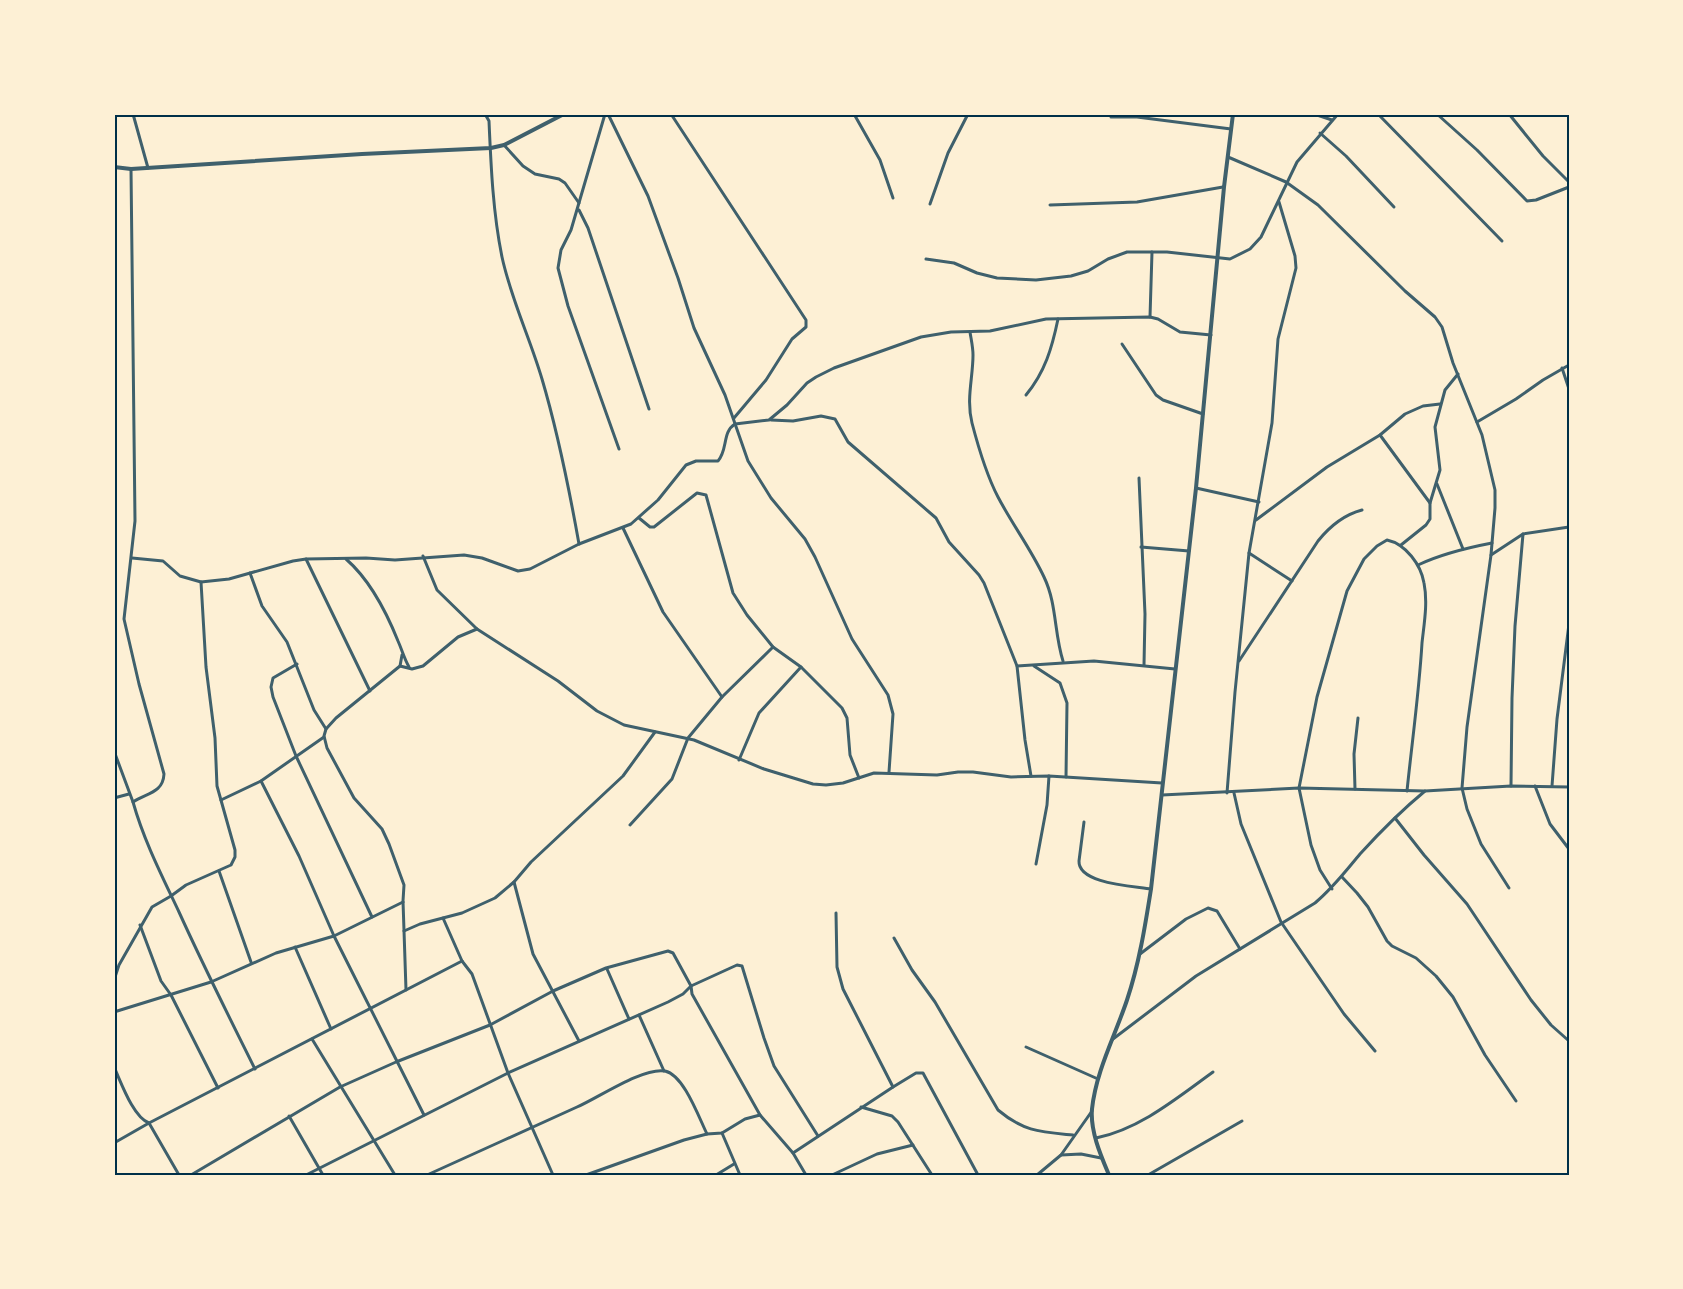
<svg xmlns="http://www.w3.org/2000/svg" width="1683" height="1289" font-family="'IBM Plex Sans',sans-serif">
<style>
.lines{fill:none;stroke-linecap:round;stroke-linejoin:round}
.minor{stroke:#3f606c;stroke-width:3}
.tertiary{stroke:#3f606c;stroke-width:4}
.neatline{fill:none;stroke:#003049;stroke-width:2}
</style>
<rect width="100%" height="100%" fill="#fdf0d5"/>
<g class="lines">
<g class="minor">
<polyline points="133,114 148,168"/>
<path d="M485,114L489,121C491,167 493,213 502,257C511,299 530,338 542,379C558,433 569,488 579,544"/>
<polyline points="605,114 571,230 561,250 558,268 568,306 619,449"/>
<polyline points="608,114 648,196 678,278 694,328 725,395 748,461 771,498 805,539 815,557 852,639 888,695 893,714 889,772"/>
<polyline points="671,114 806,320 806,327 792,339 766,380 734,418"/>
<polyline points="854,114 880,160 893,198"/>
<polyline points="1314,114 1332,120"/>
<polyline points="1378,114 1502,241"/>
<polyline points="1437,114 1477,150 1527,201 1536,200 1569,187"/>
<polyline points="1509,114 1543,156 1569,182"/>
<polyline points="1111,117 1137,117 1231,129"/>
<polyline points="1320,133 1346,156 1394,207"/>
<polyline points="504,145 523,166 535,174 559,179 565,183 579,203"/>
<polyline points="1228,157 1286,182 1318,205 1405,291 1435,317 1442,327 1453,363 1482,435 1495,490 1495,508 1491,555 1467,727 1462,788 1467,809 1481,844 1509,888"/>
<path d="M131,169L135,521L124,619L139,684L164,774C163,793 147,793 133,802C144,841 162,876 179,912C203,965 229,1017 255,1069"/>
<polyline points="930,204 948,153 968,114"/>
<polyline points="1050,205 1137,202 1223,187"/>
<polyline points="579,210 588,228 649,409"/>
<polyline points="926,259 954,263 977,273 997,278 1036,280 1071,276 1088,271 1108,259 1127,252 1167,252 1230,259 1250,249 1261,237 1297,162 1338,114"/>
<polyline points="1150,317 1152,252"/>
<path d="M970,332C971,339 973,347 973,355C973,378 966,399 972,423C978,446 987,476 998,497C1012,524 1031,549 1044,577C1057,604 1054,633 1063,661"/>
<polyline points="1122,344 1156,395 1163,400 1203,414"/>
<polyline points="1562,368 1569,389"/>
<path d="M1026,395C1045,372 1052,348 1058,319"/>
<polyline points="771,420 793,421 821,416 835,419 848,442 936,518 949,542 979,575 984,583 1017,666 1025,740 1031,776"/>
<polyline points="1477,422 1516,399 1543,380 1569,365"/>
<polyline points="1380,435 1430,503"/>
<polyline points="1139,478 1145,614 1144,665"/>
<polyline points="1437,484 1463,549"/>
<polyline points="1196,488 1259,502"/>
<polyline points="639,518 650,527 654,527 697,493 706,495 733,593 747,615 773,647 801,667 842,708 847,718 850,755 859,778"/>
<polyline points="1256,520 1327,467 1380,435 1405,414 1423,406 1440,404"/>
<polyline points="623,528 663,612 722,697"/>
<polyline points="1401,545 1426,525 1430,519 1430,503 1440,470 1435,427 1445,390 1458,374"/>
<polyline points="1141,547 1189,551"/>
<polyline points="1249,553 1292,581"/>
<polyline points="1491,555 1523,534 1569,527"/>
<polyline points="423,556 437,590 477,629 558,681 597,711 624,725 694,740 764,769 813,784 826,785 843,783 874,773 937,775 958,772 973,772 1011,777 1049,776 1162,783"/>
<path d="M132,558L163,561L180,576L201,582L229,579L293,561L306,559L366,558L395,560L464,555L482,558L518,571L530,569L579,544L631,524L658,500L686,465L696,461H718C728,450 722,432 735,424L769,420L787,405L807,383L816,377L834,368L921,337L951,332L990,331L1046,319L1150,317L1158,319L1180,332L1211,335"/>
<polyline points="306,559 370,691"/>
<path d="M346,559C370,580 386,611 398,641C402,650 404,658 409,667"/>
<path d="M1418,565C1441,554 1466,548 1492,543"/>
<polyline points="250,573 262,606 287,642 314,710 326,729"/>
<polyline points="402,655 400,666 336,718 326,729 324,736 327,748 354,798 382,829 389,844 404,885 403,901 406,990"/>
<path d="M1239,661L1318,541C1330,526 1343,515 1362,510"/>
<polyline points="297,664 273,678 271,687 273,697 296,756 372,917"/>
<polyline points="400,666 412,669 423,666 458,637 477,629"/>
<polyline points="1017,666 1094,661 1175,669"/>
<polyline points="1034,666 1060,683 1067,703 1066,777"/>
<polyline points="114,751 133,802"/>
<polyline points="739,760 759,713 801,667"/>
<polyline points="261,781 299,856 334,936 424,1115"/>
<polyline points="1511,786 1512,698 1515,626 1523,534"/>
<polyline points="1535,786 1550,824 1569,849"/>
<polyline points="1552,786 1557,719 1569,624"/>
<polyline points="1355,789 1354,754 1358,718"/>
<polyline points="1227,793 1235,692 1249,553 1272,423 1278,339 1296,268 1295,256 1279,202"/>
<polyline points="1234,793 1241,824 1281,922 1344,1014 1375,1051"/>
<polyline points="1162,795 1299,788 1425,791 1511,786 1569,787"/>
<polyline points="114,798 129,794"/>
<polyline points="221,800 261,781 324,737"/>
<polyline points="1395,818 1424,855 1467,904 1531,1000 1551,1025 1569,1041"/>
<path d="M1084,822L1079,861C1078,884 1134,886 1151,889"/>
<polyline points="630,825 672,779 688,738 722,697 773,647"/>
<polyline points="1036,864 1047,805 1049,776"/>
<polyline points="219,871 251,962"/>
<polyline points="1342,877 1357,893 1368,907 1387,941 1392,946 1416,958 1436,976 1453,997 1485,1055 1516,1101"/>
<polyline points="514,882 533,954 579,1041"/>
<path d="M1332,889L1320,870L1311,845L1299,788L1317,697L1347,591L1364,559L1377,546L1387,540C1406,544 1421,565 1424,583C1428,603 1424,624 1422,643C1419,693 1412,742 1407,791"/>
<polyline points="443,918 462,961 472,974 508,1073 553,1175"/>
<polyline points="140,925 161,981 171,995 218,1088"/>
<polyline points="404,931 420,924 462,913 495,898 514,882 531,862 623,776 655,732"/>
<path d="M894,938L912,970L935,1002L998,1110C1024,1132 1041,1132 1073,1135"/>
<polyline points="295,947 331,1029"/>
<polyline points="1140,954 1186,919 1208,908 1217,911 1240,949"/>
<polyline points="607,969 629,1019"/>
<polyline points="114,980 119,965 152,907 171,896 186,885 231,865 235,857 235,850 217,786 215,738 206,667 201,582"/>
<polyline points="114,1012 211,982 276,953 334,936 403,902"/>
<polyline points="639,1015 664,1071"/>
<polyline points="312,1039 395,1175"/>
<path d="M1113,1039L1196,976L1315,903C1333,888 1345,872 1360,854C1380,832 1402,810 1425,791"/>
<polyline points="1026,1047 1098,1079"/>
<path d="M114,1067C121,1082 133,1117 149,1123L179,1175"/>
<polyline points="893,1087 916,1073 923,1073 978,1175"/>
<polyline points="861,1107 892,1116 898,1122 932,1175"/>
<polyline points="289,1116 323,1175"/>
<polyline points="722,1133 740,1175"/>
<path d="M1096,1138C1140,1129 1177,1098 1213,1072"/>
<polyline points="114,1143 149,1123 462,961"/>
<polyline points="793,1153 893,1087 843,989 837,967 836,913"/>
<polyline points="1061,1155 1081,1154 1101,1158"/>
<polyline points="191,1175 340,1087 396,1062 490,1025 553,991 606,968 668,951 673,953 691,986 737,965 742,966 764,1038 774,1066 818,1136"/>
<polyline points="306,1175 508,1073 668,1002 683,994 691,986 692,994 760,1115 793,1153 806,1175"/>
<path d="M427,1175C477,1152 527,1130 577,1107C598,1098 643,1067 665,1071C684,1075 699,1118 707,1134"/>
<polyline points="586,1175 684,1140 707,1134 722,1133 745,1119 760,1115"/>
<polyline points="716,1175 734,1164"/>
<polyline points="832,1175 877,1154 913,1145"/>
<polyline points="1037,1175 1061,1155 1092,1111"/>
<polyline points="1148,1175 1242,1121"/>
</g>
<g class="tertiary">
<polyline points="114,167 131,169 362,154 491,148 504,145 564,114"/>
<path d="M1109,1175C1101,1156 1090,1131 1092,1109C1096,1071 1115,1036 1127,1000C1139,964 1145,927 1151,889L1196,488L1224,187L1233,114"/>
</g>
</g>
<rect width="1683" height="1289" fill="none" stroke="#fdf0d5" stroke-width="231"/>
<rect x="116" y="116" width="1452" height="1058" class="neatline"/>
</svg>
